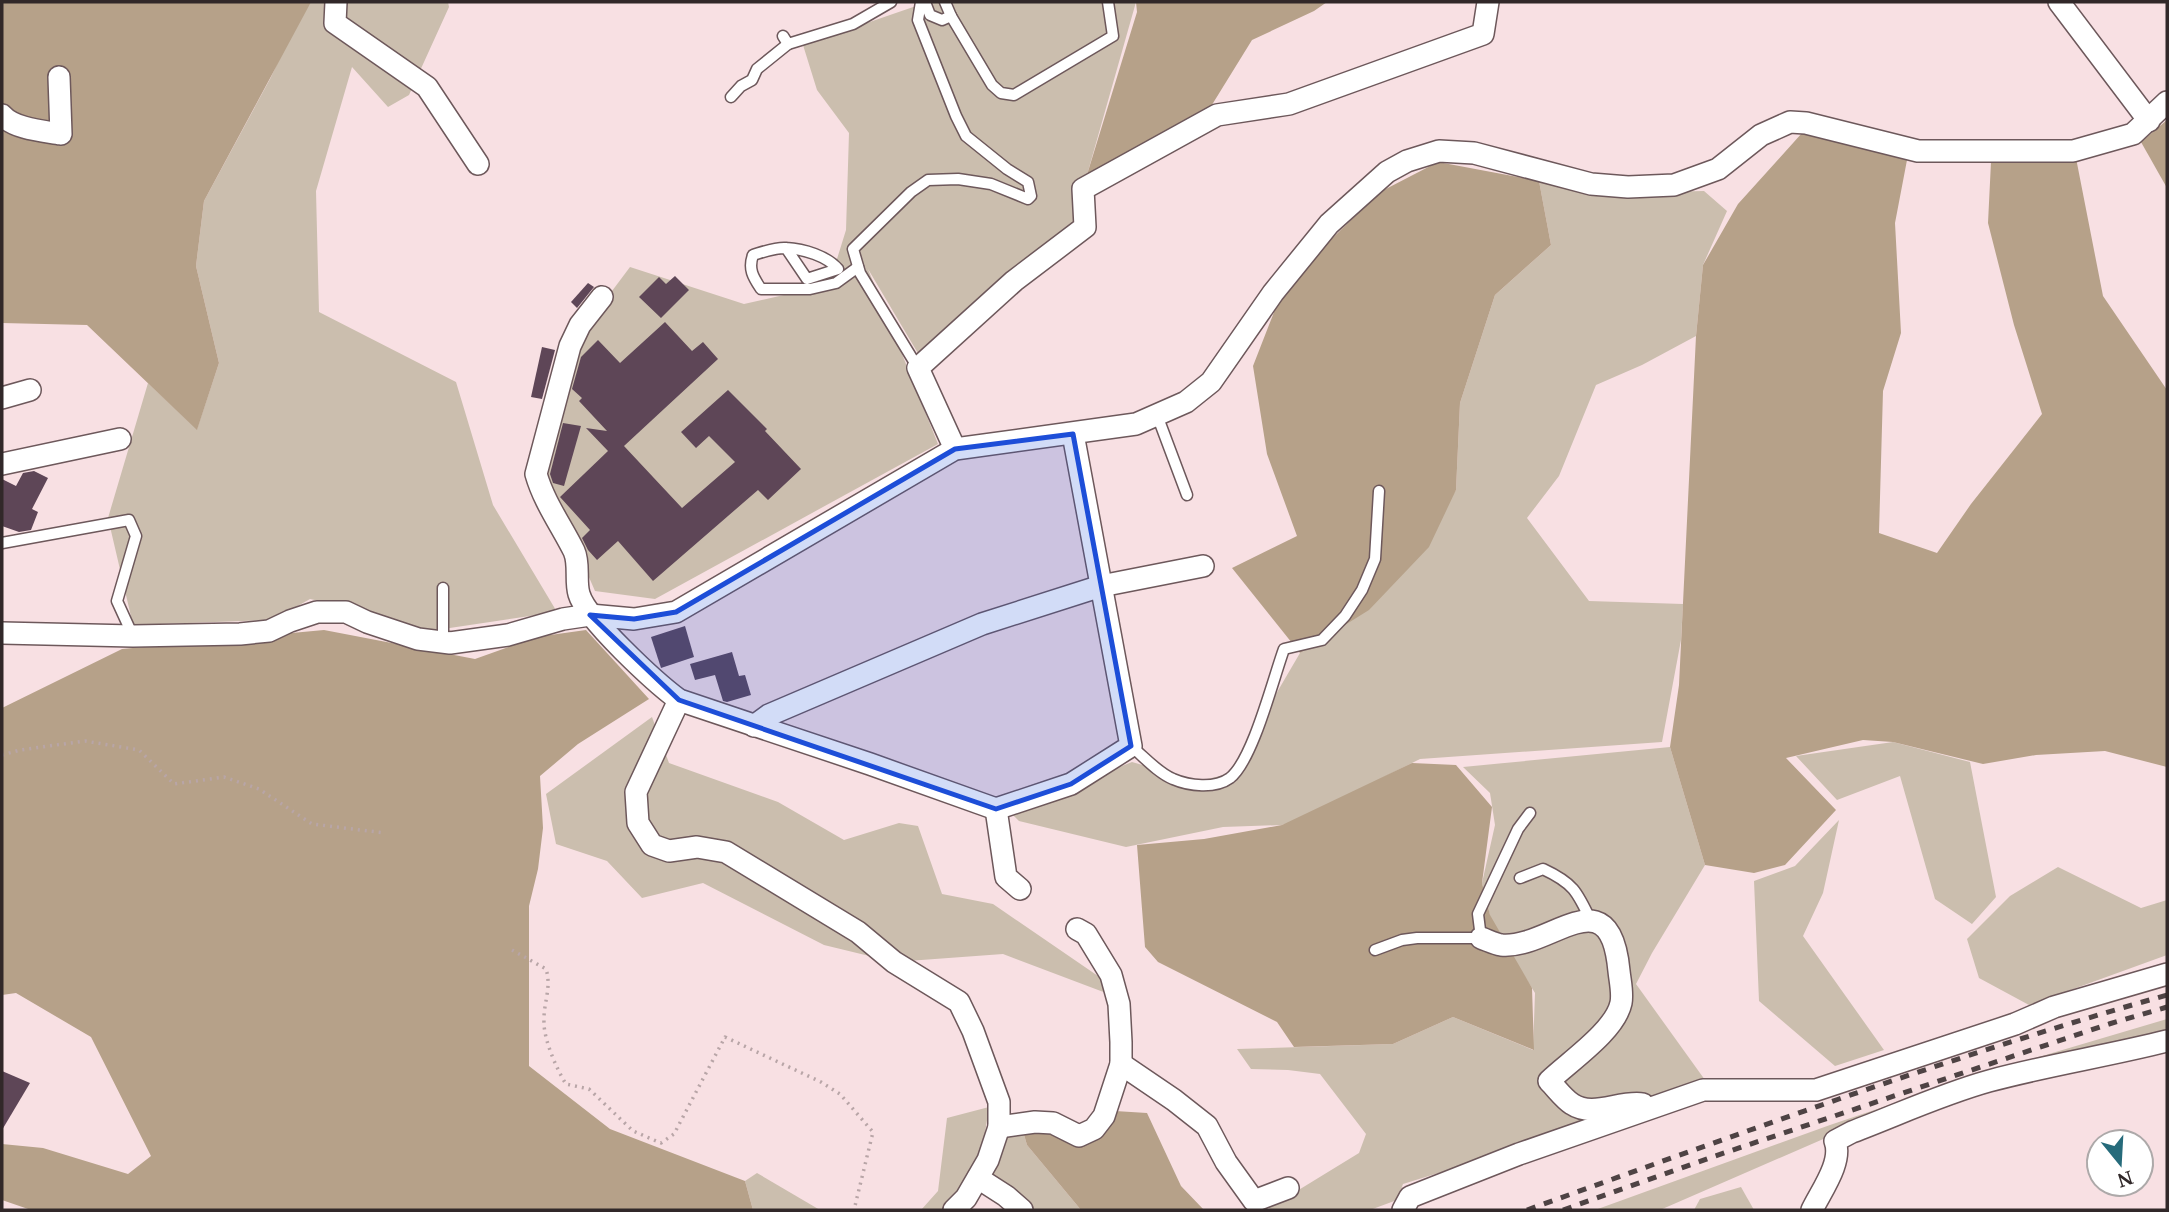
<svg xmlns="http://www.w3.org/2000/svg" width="2169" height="1212" font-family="'Noto Serif',serif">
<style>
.green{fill:#cbbeae}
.forest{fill:#b6a189}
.building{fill:#5e4657}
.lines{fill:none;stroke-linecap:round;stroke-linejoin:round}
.lane-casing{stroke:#6d585b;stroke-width:13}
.street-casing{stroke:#6d585b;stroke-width:24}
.path{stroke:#b8a5a7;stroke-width:3.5;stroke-dasharray:2 5;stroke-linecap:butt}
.lane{stroke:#fff;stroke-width:10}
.street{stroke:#fff;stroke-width:21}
.rail{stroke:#4e4344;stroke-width:5;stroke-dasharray:9 9;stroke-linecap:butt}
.marked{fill:#1d4ed8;fill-opacity:0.2;stroke:#1d4ed8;stroke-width:5;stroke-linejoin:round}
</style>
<rect width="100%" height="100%" fill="#f8e0e3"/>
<g class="green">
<polygon points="307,2 448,2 449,7 409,95 388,107 352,67 316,191 319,312 456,382 493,505 557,612 423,632 368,611 310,599 273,620 133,625 108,518 148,383 197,429 219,363 196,266 204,201 270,79"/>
<polygon points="921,2 1136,2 1083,189 1085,227 919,355 868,269 938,444 655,599 595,591 545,476 563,404 591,319 630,267 744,304 810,289 828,288 846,230 849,133 817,90 803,45 919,5"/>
<polygon points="1539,181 1613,193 1704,191 1727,211 1703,265 1696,336 1642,365 1596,385 1559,476 1527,518 1589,601 1683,604 1681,640 1662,742 1420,759 1296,821 1282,825 1223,827 1126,847 1019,821 1009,811 1132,762 1198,781 1229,774 1300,653 1394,583 1456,490 1460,403 1495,295 1551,245"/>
<polygon points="652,717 669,763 778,802 844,840 899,823 918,826 942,894 993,904 1098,976 1114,996 1003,954 894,962 824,945 703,883 642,898 607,861 556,844 546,794"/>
<polygon points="1893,742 1970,762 1996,897 1972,924 1935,899 1900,776 1837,800 1796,756"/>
<polygon points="1670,747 1705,865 1652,953 1636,984 1705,1080 1522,1147 1403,1184 1397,1200 1370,1210 1270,1210 1269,1208 1359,1153 1366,1134 1320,1074 1288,1070 1251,1069 1237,1049 1393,1044 1453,1017 1533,1050 1535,993 1492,924 1482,883 1495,825 1490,793 1463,767"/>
<polygon points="1839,820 1823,893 1803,936 1884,1050 1835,1066 1759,1001 1754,881 1795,866"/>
<polygon points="2058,867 2141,908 2167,900 2167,955 2029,1005 1979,978 1967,939 2010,896"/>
<polygon points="2167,1019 2167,1031 1844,1130 1660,1210 1595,1210 1830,1125 1978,1075"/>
<polygon points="989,1107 985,1133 1023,1131 1027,1145 1081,1210 1031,1210 979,1168 945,1210 921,1210 938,1191 947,1118"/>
<polygon points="757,1173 820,1210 753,1210 745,1181"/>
<polygon points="1741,1187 1754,1210 1694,1210 1700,1199"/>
</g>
<g class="forest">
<polygon points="2,2 311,2 204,201 196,266 219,363 197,430 87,325 2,323"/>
<polygon points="1136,2 1327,2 1314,11 1252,40 1210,108 1086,178 1137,12"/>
<polygon points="2167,120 2167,188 2141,142"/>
<polygon points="1802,133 1907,160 1895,223 1901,333 1883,391 1879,533 1937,553 1971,504 2042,414 2014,325 1988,223 1991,162 2076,158 2103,296 2167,390 2167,767 2105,751 2036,755 1983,764 1893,742 1863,740 1786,758 1836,810 1785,865 1754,873 1705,865 1670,747 1679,685 1696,336 1703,265 1738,204"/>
<polygon points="1438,162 1539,181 1551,245 1495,295 1460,403 1456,490 1429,547 1369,610 1300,653 1232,568 1297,536 1267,454 1253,366 1285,284 1380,192"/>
<polygon points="324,630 475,659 536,637 586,630 649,699 578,744 540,776 543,828 538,869 529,906 529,1066 610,1129 745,1181 753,1210 31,1210 2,1200 2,1144 43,1148 128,1174 151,1156 91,1037 16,993 2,995 2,708 122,649"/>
<polygon points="1412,763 1456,765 1492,807 1482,883 1490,915 1532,988 1534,1050 1453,1017 1393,1044 1294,1047 1277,1022 1158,962 1145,947 1137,845 1204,839 1282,825"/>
<polygon points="1115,1111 1147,1113 1181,1186 1204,1210 1081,1210 1027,1145 1023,1131 1052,1127 1087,1142"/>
</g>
<g class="building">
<polygon points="675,276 689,290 661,318 639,297 659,277 666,284"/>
<polygon points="588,283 594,287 577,308 571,302"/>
<polygon points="665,322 692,351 703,342 718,359 624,446 682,508 735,462 709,436 696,448 681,432 728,390 767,429 765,431 801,469 768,500 758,490 653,581 618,541 597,560 588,550 582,538 590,530 560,497 608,451 586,428 607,431 579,401 582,398 572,389 581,357 598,340 620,363"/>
<polygon points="542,347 555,350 542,399 531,397"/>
<polygon points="563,423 581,426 564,486 553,483 550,474"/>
<polygon points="34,471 48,478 32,509 38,512 31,530 19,532 2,526 2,479 16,486 23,473"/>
<polygon points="685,626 694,657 661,668 651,637"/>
<polygon points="732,652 739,676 745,675 751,695 727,702 723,701 715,675 695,680 690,664"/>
<polygon points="2,1071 30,1083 2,1130"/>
</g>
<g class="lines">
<g class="lane-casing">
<g id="lane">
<polyline points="925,2 930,15 942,20 951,16 945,2"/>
<polyline points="951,16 992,85 1001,93 1014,95 1113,36 1108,2"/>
<polyline points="783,36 788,44 853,24 891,2"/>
<polyline points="731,97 741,86 752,80 757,69 788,44"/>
<path d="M786,248L807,279L838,269C827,256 804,249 786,248C776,247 763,252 753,255C748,269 753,277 761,289H810L836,283L858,267"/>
<polyline points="918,368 860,273 853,249 911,192 928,180 958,179 991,184 1028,199 1031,196 1028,182 1007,169 966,136 956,116 918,20 921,2"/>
<polyline points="1157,415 1187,495"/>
<polyline points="2,543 129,520 136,536 117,601 133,636"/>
<polyline points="443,588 443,642"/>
<path d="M1131,746C1143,756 1158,773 1173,779C1189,786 1215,789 1230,778C1253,760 1273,679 1284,649L1322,640L1345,616L1362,590L1375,559L1379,491"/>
<path d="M1520,878L1543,869C1573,883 1577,891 1591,921"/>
<polyline points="1375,950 1402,940 1417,938 1481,938 1478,914 1518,829 1530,813"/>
</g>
</g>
<g class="street-casing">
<g id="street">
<polyline points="336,2 335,23 427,87 478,164"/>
<polyline points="2059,2 2149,121"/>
<path d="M2,115C14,129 44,131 61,134L59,77"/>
<path d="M602,297L580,325L570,346L536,474C544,502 561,525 574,551C580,564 575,581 579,594C586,619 656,683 679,700L870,764L996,809L1071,784L1131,746L1073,434"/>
<polyline points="2,398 30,390"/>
<polyline points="955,449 918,368 1014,281 1085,227 1083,189 1217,115 1289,104 1483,34 1488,2"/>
<polyline points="2,464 120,439"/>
<polyline points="2,633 133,636 240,634 269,631 290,621 317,612 346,612 367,622 418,639 450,643 508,635 563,619 590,615 634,619 676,612 955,449 1136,424 1186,402 1211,382 1273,293 1329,224 1387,172 1407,161 1439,151 1474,153 1591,184 1628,187 1674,185 1718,169 1761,135 1790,122 1806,123 1918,151 2073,151 2133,134 2167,102"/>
<polyline points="679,700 636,792 638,823 652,845 669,851 697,847 726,852 858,932 894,962 959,1002 973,1031 999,1102 999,1127 988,1160 966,1198 954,1210"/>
<polyline points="754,726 769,715 982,624 1101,586 1203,566"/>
<polyline points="996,809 1006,877 1020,889"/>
<path d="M1481,938C1487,940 1495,944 1501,945C1550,950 1610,873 1619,971C1620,981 1623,993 1621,1003C1615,1031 1570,1061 1549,1081C1556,1088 1564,1099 1572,1104C1593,1118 1620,1100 1643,1104"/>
<polyline points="1121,1064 1174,1100 1207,1126 1226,1162 1254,1201 1288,1188"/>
<polyline points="999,1127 1035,1122 1053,1123 1079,1136 1094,1129 1104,1116 1121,1064 1121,1042 1119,1004 1111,975 1086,934 1077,929"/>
<polyline points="978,1178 1006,1196 1022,1210"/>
<polyline points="1403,1210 1410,1197 1519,1154 1703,1090 1816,1090 2015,1024 2054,1007 2167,974"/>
<path d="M1812,1210C1821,1191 1843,1162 1835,1141L1852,1132C1897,1115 1942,1094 1989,1081C2048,1065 2108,1056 2167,1041"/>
</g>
</g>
<g class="path">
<polyline points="2,755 20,750 85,741 139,750 174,784 224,777 259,789 312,824 385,833"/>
<path d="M512,950L546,969C552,988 543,1003 544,1023C544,1040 557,1070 566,1084L589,1089L633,1131L661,1143L674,1134L725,1037L821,1082L840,1094L873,1132L854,1210"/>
</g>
<use href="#lane" class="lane"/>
<use href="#street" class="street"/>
<g class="rail">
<path d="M1527,1210C1738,1134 1951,1056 2167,995"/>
<polyline points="1563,1210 1715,1156 2109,1024 2167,1007"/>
</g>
</g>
<path class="marked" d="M1073,434L1131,746L1071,784L996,809L679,700L590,615L634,619L676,612L955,449Z"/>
<rect width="2169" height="1212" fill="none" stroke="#312829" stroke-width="7"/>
<g transform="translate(2120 1163) rotate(162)"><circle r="33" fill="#ffffff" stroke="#ada9a9" stroke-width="2"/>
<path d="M0-5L12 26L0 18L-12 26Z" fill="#266b7b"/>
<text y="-10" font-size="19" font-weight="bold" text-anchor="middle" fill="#312829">N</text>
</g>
</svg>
